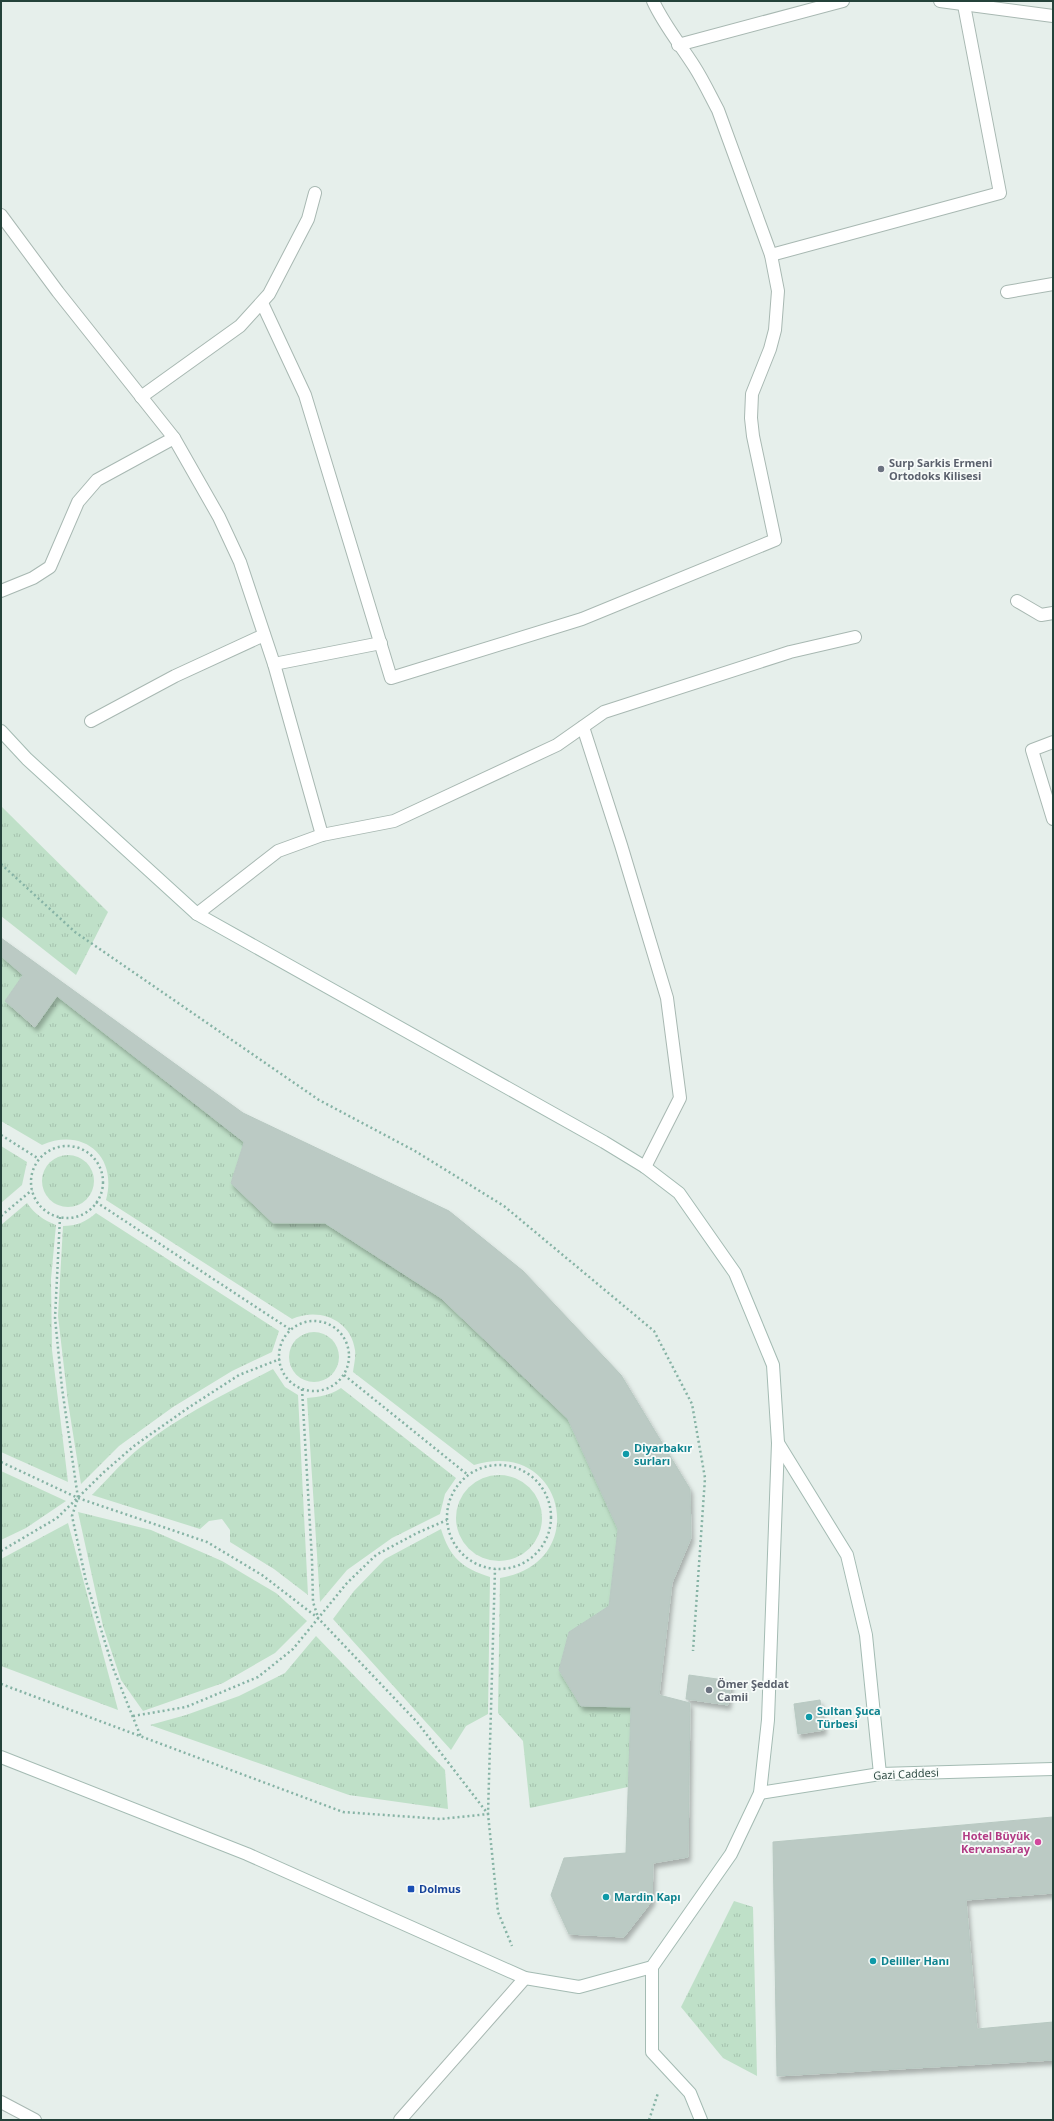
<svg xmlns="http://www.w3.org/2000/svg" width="1054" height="2121" font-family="'Open Sans',sans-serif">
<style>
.grass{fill:url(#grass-tufts)}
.building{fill:#bbcac4;stroke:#b8c9c2;filter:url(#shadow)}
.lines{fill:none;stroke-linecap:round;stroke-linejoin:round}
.lane-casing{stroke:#a8b8b2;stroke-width:14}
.street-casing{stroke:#a8b8b2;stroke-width:14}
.secondary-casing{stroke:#a4bbb3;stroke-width:14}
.path{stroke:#86b3a5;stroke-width:2.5;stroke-dasharray:2 3;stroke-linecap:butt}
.lane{stroke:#fff;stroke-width:12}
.street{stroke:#fff;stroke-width:12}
.secondary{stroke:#fff;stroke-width:12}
.worship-dot{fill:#6b7280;stroke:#f7fbf9;stroke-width:1.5}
.culture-dot{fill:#0f9aa8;stroke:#f7fbf9;stroke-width:1.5}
.hotel-dot{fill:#d1479c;stroke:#f7fbf9;stroke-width:1.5}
.transit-dot{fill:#1a4fb4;stroke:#f7fbf9;stroke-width:1.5}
.labels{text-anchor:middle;stroke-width:3.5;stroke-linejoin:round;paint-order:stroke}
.worship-label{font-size:11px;font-weight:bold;fill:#5b616d;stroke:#f7fbf9;text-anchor:start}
.culture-label{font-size:11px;font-weight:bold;fill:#0d838f;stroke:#f7fbf9;text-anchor:start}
.street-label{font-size:11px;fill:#24423a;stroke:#f7fbf9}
.hotel-label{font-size:11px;font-weight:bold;fill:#b23c85;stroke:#f7fbf9;text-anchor:end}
.transit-label{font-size:11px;font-weight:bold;fill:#164399;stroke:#f7fbf9;text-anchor:start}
</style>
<defs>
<pattern id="grass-tufts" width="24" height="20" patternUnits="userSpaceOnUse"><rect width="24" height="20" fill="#bfe0c8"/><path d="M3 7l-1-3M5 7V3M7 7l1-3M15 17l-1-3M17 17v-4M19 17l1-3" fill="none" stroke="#a4c1ad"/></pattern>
<filter id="shadow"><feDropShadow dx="2.5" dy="4.5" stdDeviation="2" flood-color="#0004"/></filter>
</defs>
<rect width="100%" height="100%" fill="#e6efeb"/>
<g class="grass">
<polygon points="1,806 108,912 76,975 1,916"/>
<path d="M1,956L23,975L5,1001L34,1027L57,996L244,1142L231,1183L273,1223H325L441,1298L568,1419L618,1529L609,1606L569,1632L559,1670L581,1706L631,1707L628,1787L530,1808L523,1741L498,1713L500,1578C593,1563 564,1437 474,1465L353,1372C354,1364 356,1357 355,1350C351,1319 318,1307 292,1319L106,1200C118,1156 83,1127 42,1145L1,1121Z"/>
<polygon points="1,1146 27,1162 22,1185 1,1203"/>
<circle cx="68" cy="1181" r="26"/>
<path d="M27,1203C35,1214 43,1220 56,1225L51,1279L52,1350L68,1482L1,1452V1225Z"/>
<path d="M96,1213L279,1331L272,1352L232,1371L173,1407L119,1446L81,1484L68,1402L58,1316L63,1226C76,1226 86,1222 96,1213Z"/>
<circle cx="314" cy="1357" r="25"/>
<path d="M273,1369L285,1387L298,1395L308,1595L274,1569L230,1542V1530L222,1519L209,1521L200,1529L92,1495C104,1483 115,1470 127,1459C168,1421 223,1395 273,1369Z"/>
<path d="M341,1388L456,1478L445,1494L440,1514L392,1538L347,1570L320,1602L307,1398C320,1397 330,1395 341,1388Z"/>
<polygon points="1,1471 66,1501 26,1528 1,1540"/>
<circle cx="499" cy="1518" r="43"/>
<polygon points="78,1512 151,1530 222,1561 276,1593 307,1621 275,1653 223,1683 143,1711 121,1680 103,1626"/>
<polygon points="68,1523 118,1710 1,1666 1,1559"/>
<path d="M441,1529C450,1558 462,1568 490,1577L488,1714L466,1726L451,1750L333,1619L354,1591L385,1559Z"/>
<polygon points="316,1636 445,1770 448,1809 349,1795 150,1725 186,1715 239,1696 285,1673"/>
<polygon points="734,1901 753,1907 757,2076 723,2058 681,2007"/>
</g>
<g class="building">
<polygon points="1,938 243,1113 449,1211 523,1271 621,1375 690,1489 691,1538 672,1583 659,1695 690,1703 688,1857 653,1863 652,1901 624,1937 569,1934 551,1895 564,1858 626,1853 631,1707 581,1706 559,1670 569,1632 609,1606 618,1529 568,1419 441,1298 325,1223 273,1223 231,1183 244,1142 57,996 35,1027 5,1001 23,975 1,956"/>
<polygon points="689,1675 731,1681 728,1705 686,1699"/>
<polygon points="820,1700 824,1730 798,1734 794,1704"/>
<polygon points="1053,1817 1053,1893 966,1900 977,2029 1053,2022 1053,2060 777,2076 773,1842"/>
</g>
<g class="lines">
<g class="lane-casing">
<polyline id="lane" points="400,2120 525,1978"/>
</g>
<g class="street-casing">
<g id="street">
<polyline points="940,1 1053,16"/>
<polyline points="678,45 843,1"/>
<polyline points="1,215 58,292 174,438 219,517 240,562 274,664 322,835"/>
<polyline points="771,255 1000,193 964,5"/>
<polyline points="1007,292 1053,284"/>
<path d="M262,303L305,395L391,678L582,619L775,540L753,436L751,418L752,394L770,349L775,330L778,291L771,255L718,110C710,95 703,80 694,66C680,44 664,25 653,1"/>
<polyline points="141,397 240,326 269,294 308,219 315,193"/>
<polyline points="1,591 33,578 50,567 78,502 97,480 174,438"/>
<polyline points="1017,601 1041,615 1053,613"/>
<polyline points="274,664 381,643"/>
<polyline points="91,721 175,676 264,635"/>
<polyline points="583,727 621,845 667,998 680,1098 645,1167"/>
<polyline points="1053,742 1032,750 1053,819"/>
<polyline points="197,914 278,851 322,835 394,821 557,745 604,712 790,652 855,637"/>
<polyline points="1,2102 35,2120"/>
</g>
</g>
<g class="secondary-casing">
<g id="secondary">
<polyline points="1,731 27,759 197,914 604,1142 645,1167 679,1193 735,1273 773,1365 778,1443 768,1720 760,1793 731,1854 652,1967 579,1987 525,1978 247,1854 1,1757"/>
<polyline points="778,1443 847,1555 866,1635 880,1774"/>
<polyline points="760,1793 880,1774 1053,1769"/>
<polyline points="652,1967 652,2052 690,2093 701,2120"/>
</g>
</g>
<g class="path">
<polyline points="1,864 75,932 319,1100 415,1151 504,1206 654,1331 692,1404 705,1478 693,1651"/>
<polyline points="1,1135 39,1159"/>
<circle cx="67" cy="1182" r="36"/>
<polyline points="96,1202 291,1330"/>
<polyline points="1,1216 32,1190"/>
<polyline points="60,1217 55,1318 62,1388 78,1498 72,1516 86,1581 113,1668 141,1737"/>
<circle cx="314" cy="1356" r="35"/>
<polyline points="344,1375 468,1475"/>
<polyline points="302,1389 312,1560 313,1602 318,1617"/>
<polyline points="1,1462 78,1498 207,1542 262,1575 318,1618 417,1722 488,1814 498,1912 512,1946"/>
<circle cx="499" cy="1517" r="52"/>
<polyline points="1,1551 57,1518 104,1472 134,1446 188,1408 239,1375 280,1359"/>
<polyline points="1,1684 343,1812 441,1819 488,1814 495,1569"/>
<polyline points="133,1716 186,1707 258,1677 293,1649 347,1583 376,1555 417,1533 447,1520"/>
<polyline points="649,2120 658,2093"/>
</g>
<use href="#lane" class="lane"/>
<use href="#street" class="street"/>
<use href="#secondary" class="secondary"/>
</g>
<g class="worship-dot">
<circle cx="881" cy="469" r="4"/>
<circle cx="709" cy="1690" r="4"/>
</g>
<g class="culture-dot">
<circle cx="626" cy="1454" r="4"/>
<circle cx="809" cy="1717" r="4"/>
<circle cx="606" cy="1897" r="4"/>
<circle cx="873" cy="1961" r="4"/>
</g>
<circle class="hotel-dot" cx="1038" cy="1842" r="4"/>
<rect class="transit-dot" x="407" y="1885" width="8" height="8" rx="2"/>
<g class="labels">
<g class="worship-label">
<text x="889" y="467">Surp Sarkis Ermeni<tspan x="889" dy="13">Ortodoks Kilisesi</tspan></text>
<text x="717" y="1688">Ömer Şeddat<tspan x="717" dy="13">Camii</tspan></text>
</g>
<g class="culture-label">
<text x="634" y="1452">Diyarbakır<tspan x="634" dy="13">surları</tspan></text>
<text x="817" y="1715">Sultan Şuca<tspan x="817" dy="13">Türbesi</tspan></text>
<text x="614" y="1901">Mardin Kapı</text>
<text x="881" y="1965">Deliller Hanı</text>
</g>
<g class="street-label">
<text transform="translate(906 1774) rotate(-3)" y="4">Gazi Caddesi</text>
</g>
<g class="hotel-label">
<text x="1030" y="1840">Hotel Büyük<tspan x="1030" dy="13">Kervansaray</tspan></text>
</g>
<g class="transit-label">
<text x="419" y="1893">Dolmus</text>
</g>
</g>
<rect width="1054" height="2121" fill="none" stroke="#24423a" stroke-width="4"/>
</svg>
